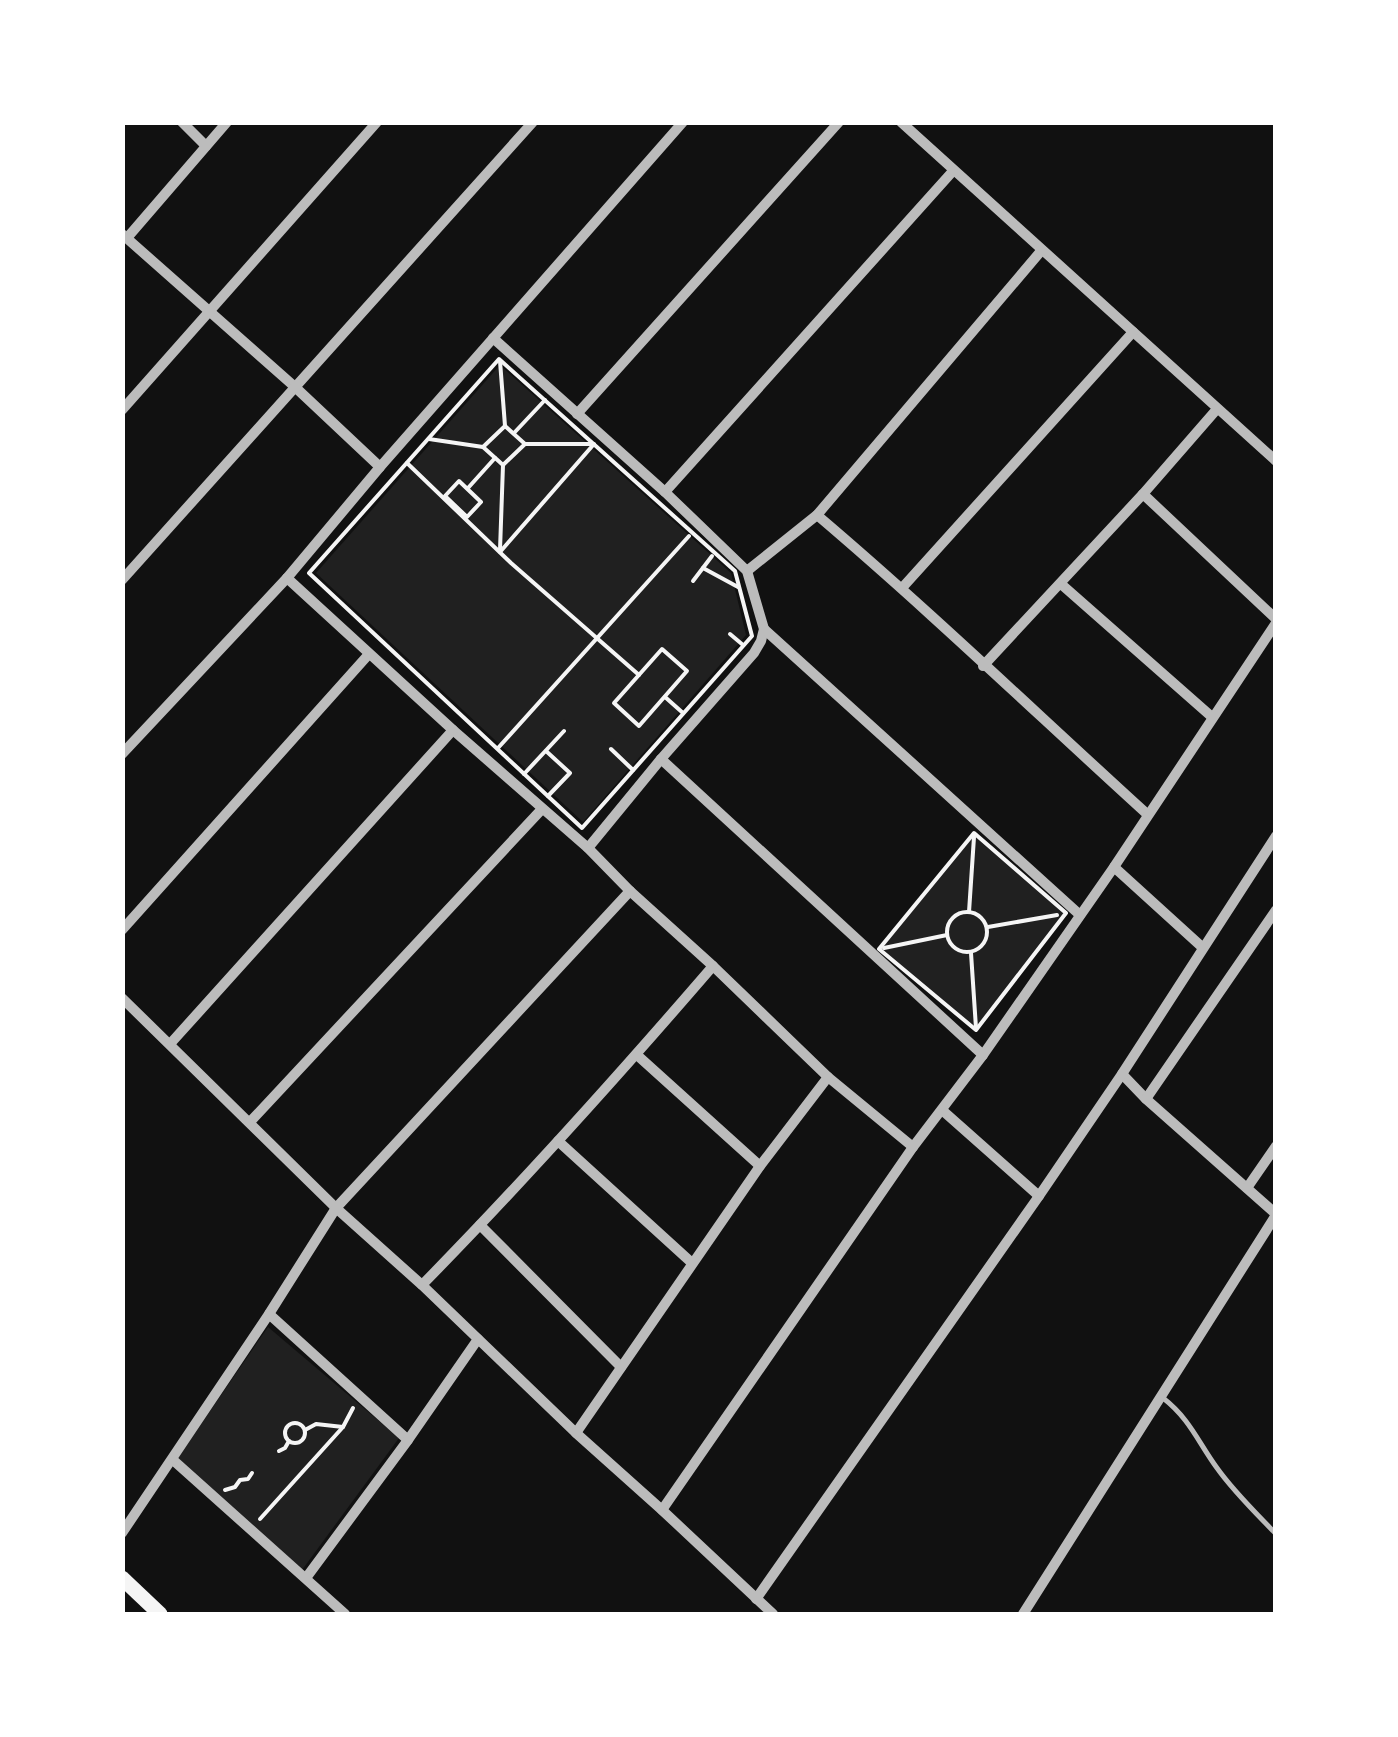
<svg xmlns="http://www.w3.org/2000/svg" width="1398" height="1737" font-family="'Roboto Serif',serif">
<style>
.green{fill:#202020}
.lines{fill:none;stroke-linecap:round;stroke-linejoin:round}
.path{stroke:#f5f5f5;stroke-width:4}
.service{stroke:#bcbcbc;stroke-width:5}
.minor{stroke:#bcbcbc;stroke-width:10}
.secondary{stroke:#f5f5f5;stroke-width:15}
</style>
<rect width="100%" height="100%" fill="#111"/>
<g class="green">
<polygon points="500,365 731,573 746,635 583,822 316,573"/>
<polygon points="974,833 1066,913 976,1030 879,949"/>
<polygon points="268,1327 399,1438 302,1570 177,1459"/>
</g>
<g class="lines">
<g class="path">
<polygon points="499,359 735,571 752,636 582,828 309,573"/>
<polyline points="500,361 505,426"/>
<polyline points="514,433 545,400"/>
<polyline points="429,439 483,447"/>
<polyline points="525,444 503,465 483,447 505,426 525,444 591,444"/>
<polyline points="407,463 511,563 639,675"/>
<polygon points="459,481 481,502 467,517 445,496"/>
<polyline points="468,488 495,458"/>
<polyline points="500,550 503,465"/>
<polyline points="500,552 594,444"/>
<polyline points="703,568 738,587"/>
<polyline points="693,581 712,556"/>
<polyline points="730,634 743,645"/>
<polygon points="662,649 687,671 639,726 614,703"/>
<polyline points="665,697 683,713"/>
<polyline points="498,748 689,536"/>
<polyline points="611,749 633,770"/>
<polyline points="546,751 570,773 548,796"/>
<polyline points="524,774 564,731"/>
<polygon points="974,833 1066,913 976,1030 879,949"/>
<circle cx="967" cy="932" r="20"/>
<polyline points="969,912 974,837"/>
<polyline points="988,927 1057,915"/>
<polyline points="884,948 947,935"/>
<polyline points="971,953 976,1028"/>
<circle cx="295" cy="1433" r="10"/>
<polyline points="305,1430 316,1424 343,1427"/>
<polyline points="279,1451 285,1448 289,1441"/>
<polyline points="225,1490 235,1487 240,1480 248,1479 252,1473"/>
<polyline points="260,1519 343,1427 353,1408"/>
</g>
<path class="service" d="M1163,1398C1190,1419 1198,1442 1217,1468C1234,1492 1256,1513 1276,1534"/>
<g class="minor">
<polyline points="182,122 206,146"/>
<polyline points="901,122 1276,461"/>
<polyline points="122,234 295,387 380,467"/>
<polyline points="127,238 227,122"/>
<polyline points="493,338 665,492 747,571 764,629 761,641 754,653 661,759 588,848"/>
<polyline points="122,410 377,122"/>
<polyline points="577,414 839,122"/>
<polyline points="665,492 953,171"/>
<polyline points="1143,494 1276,619"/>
<path d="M817,515C930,611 1037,714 1147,814"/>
<polyline points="747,571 817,515 1041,251"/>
<polyline points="287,578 453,730 588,848 630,891 713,966 828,1077 913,1147"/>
<polyline points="122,580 533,122"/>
<polyline points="1061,584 1212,717"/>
<polyline points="902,588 1133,332"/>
<polyline points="764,629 1080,915"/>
<polyline points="983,666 1143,494 1217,409"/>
<polyline points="122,754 287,578 380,467 683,122"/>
<polyline points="661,759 983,1055"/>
<polyline points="1114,867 1202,947"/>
<polyline points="122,930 369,654"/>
<polyline points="122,998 336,1208 422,1285 576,1433 662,1510 773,1614"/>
<polyline points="170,1044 453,730"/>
<polyline points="637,1055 760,1166"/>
<polyline points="1122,1074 1146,1099 1276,1214"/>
<polyline points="1146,1099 1276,910"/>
<polyline points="942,1110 1039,1196"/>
<polyline points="250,1122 542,809"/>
<polyline points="558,1141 692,1263"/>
<polyline points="1247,1188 1276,1146"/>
<polyline points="480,1225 621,1367"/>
<path d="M422,1285C523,1182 619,1075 713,966"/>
<polyline points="269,1314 408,1440"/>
<polyline points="576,1433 760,1166 828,1077"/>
<polyline points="173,1460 345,1614"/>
<polyline points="662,1510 913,1147 983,1055 1114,867 1276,623"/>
<polyline points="122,1533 269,1314 336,1208 630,891"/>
<polyline points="306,1578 408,1440 478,1339"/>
<polyline points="756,1599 1039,1196 1122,1074 1276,836"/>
<polyline points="1023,1614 1276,1215"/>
</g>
<polyline class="secondary" points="122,1578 160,1614"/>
</g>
<rect width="1398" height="1737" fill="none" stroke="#ffffff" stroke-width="250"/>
</svg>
